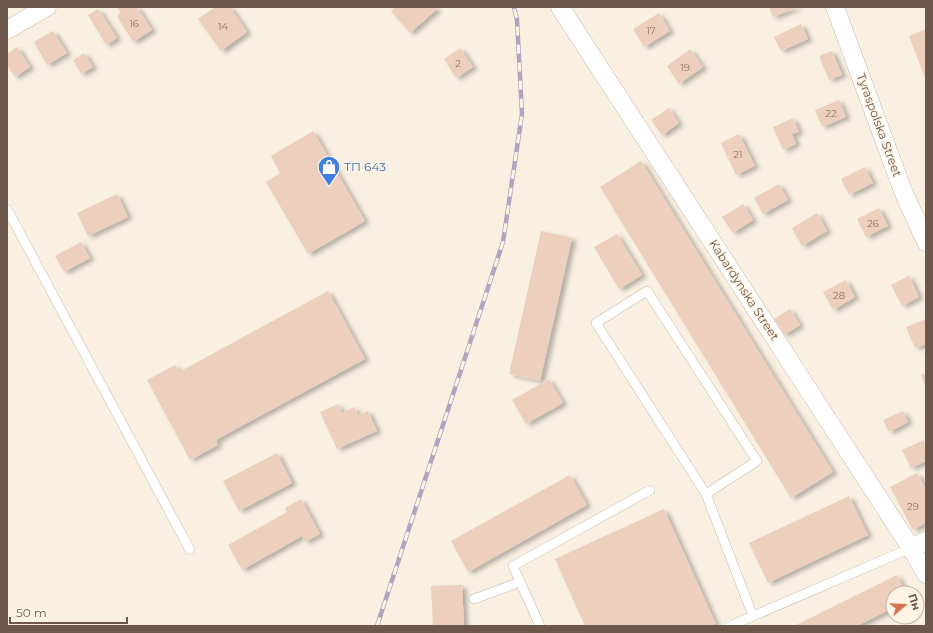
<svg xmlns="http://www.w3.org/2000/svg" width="933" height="633" font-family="Montserrat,sans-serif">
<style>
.building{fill:#eccfbc;filter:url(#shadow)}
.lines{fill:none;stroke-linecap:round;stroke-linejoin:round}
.lane-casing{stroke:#c8b8aa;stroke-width:10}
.street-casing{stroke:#c8b8aa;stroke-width:19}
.lane{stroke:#fff;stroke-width:9}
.street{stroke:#fff;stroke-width:18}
.rail-casing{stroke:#b3a2c0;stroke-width:4.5}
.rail{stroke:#fdf4e6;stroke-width:3;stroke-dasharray:9;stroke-linecap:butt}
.labels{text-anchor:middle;stroke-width:3;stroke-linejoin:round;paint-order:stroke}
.number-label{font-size:10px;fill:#8d7567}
.street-label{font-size:12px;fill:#6d574b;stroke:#fdf4e6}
.shop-label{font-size:12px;fill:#366cbe;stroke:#fdf4e6;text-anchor:start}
</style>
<defs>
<filter id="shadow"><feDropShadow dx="4.5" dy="2.5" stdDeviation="2" flood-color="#0004"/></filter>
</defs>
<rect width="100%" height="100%" fill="#f9f0e1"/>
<g class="building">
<polygon points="117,7 137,7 152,30 133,42 117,16 121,13"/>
<polygon points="215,7 230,7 247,32 221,51 198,19"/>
<polygon points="395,7 435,7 437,9 410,33 391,11"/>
<polygon points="769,7 799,7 773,17"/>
<polygon points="98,9 117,38 106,45 88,15"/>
<polygon points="659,13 670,31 644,47 633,29"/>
<polygon points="801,24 808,39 781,51 774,37"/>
<polygon points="926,29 926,80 909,36"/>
<polygon points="53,31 67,53 47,65 34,42"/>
<polygon points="17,47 30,67 15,77 7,65 7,54"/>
<polygon points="460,48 473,67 456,78 444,59"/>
<polygon points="690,49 703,67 679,84 667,66"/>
<polygon points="832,51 842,75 829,80 819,56"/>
<polygon points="84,53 93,67 81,74 73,60"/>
<polygon points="839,100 846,117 822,127 815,110"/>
<polygon points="669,108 679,123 662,135 651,120"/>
<polygon points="793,118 799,132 792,134 796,144 783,150 773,127"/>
<polygon points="313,131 365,221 308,254 266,182 280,173 271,156"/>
<polygon points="739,134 755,166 736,175 721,143"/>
<polygon points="641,161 833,472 791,498 600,187"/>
<polygon points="865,167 873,183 849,195 841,179"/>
<polygon points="779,184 788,200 763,214 754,198"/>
<polygon points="117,194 128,217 88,236 77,213"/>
<polygon points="743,204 753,220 733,233 722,217"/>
<polygon points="879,208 888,226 866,237 857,219"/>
<polygon points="817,213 827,231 802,246 792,228"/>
<polygon points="541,231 572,238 540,381 509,374"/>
<polygon points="617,234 642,275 619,289 594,247"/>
<polygon points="81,242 90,258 64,272 55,256"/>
<polygon points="909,276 919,297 902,306 891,285"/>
<polygon points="846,280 855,297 833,310 823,292"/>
<polygon points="328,291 365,359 216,440 218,445 190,460 147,380 175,365 179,372"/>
<polygon points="790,309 800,325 784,335 774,319"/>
<polygon points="926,319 926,344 915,348 906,327"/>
<polygon points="926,373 926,387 921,375"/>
<polygon points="549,379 563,403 526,424 512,400"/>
<polygon points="338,404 342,413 354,407 358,415 368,411 377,431 337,449 320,412"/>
<polygon points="903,411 908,422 889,432 883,420"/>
<polygon points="924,440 926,461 911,468 902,450"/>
<polygon points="277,453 292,483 239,511 223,481"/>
<polygon points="917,473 926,489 926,523 913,530 890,487"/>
<polygon points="570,475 587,505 468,572 451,541"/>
<polygon points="849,496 868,535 768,583 749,543"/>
<polygon points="301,499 320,534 305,542 302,536 242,570 228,545 287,512 285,508"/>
<polygon points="664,509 716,624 711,626 585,626 555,559"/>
<polygon points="897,575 906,593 893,593 893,608 857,626 794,626"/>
<polygon points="462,585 464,626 433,626 431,586"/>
</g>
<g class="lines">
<g class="lane-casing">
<g id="lane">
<polyline points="7,209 190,550"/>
<polyline points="706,494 757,461 647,291 596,323 706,494 753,616"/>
<polyline points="474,599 520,582"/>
<polyline points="540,626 513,566 650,490"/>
<polyline points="730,626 911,548"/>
</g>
</g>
<g class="street-casing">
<g id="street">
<polyline points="560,7 911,548 926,574"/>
<polyline points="835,7 903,191 926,242"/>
<polyline points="7,30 47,7"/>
<polyline points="911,548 926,541"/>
</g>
</g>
<use href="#lane" class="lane"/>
<use href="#street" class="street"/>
<g class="rail-casing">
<polyline id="rail" points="377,626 503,242 522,114 517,20 514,7"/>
</g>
<use href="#rail" class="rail"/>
</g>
<defs>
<g id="shop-pin" transform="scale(1.15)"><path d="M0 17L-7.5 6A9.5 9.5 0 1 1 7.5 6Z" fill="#3f7fe0" stroke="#fdf4e6"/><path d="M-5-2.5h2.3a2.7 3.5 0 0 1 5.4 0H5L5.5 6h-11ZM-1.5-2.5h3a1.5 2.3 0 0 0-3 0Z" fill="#fff"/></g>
</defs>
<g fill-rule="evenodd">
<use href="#shop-pin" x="329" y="167"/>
</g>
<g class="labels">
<g class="number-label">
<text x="134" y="27">16</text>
<text x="223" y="30">14</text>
<text x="651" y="34">17</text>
<text x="458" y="67">2</text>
<text x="685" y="71">19</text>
<text x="831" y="117">22</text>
<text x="738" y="158">21</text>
<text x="873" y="227">26</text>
<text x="839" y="299">28</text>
<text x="913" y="510">29</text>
</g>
<g class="street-label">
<text transform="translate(879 125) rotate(70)" y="4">Tyraspolska Street</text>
<text transform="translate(744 290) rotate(57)" y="4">Kabardynska Street</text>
</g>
<g class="shop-label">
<text x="344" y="171">ТП 643</text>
</g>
</g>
<rect width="933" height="633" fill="none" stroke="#6d574b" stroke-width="16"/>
<g transform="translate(905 605) rotate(71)"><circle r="19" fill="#fdf4e6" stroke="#c3b5a8"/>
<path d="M0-3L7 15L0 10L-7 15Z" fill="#d87152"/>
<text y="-6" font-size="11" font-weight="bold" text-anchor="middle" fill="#6d574b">Пн</text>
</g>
<path d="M10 617v6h117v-6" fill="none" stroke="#6d574b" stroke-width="2"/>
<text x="16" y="617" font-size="12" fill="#6d574b" stroke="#fdf4e6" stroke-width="3" paint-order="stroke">50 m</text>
</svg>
